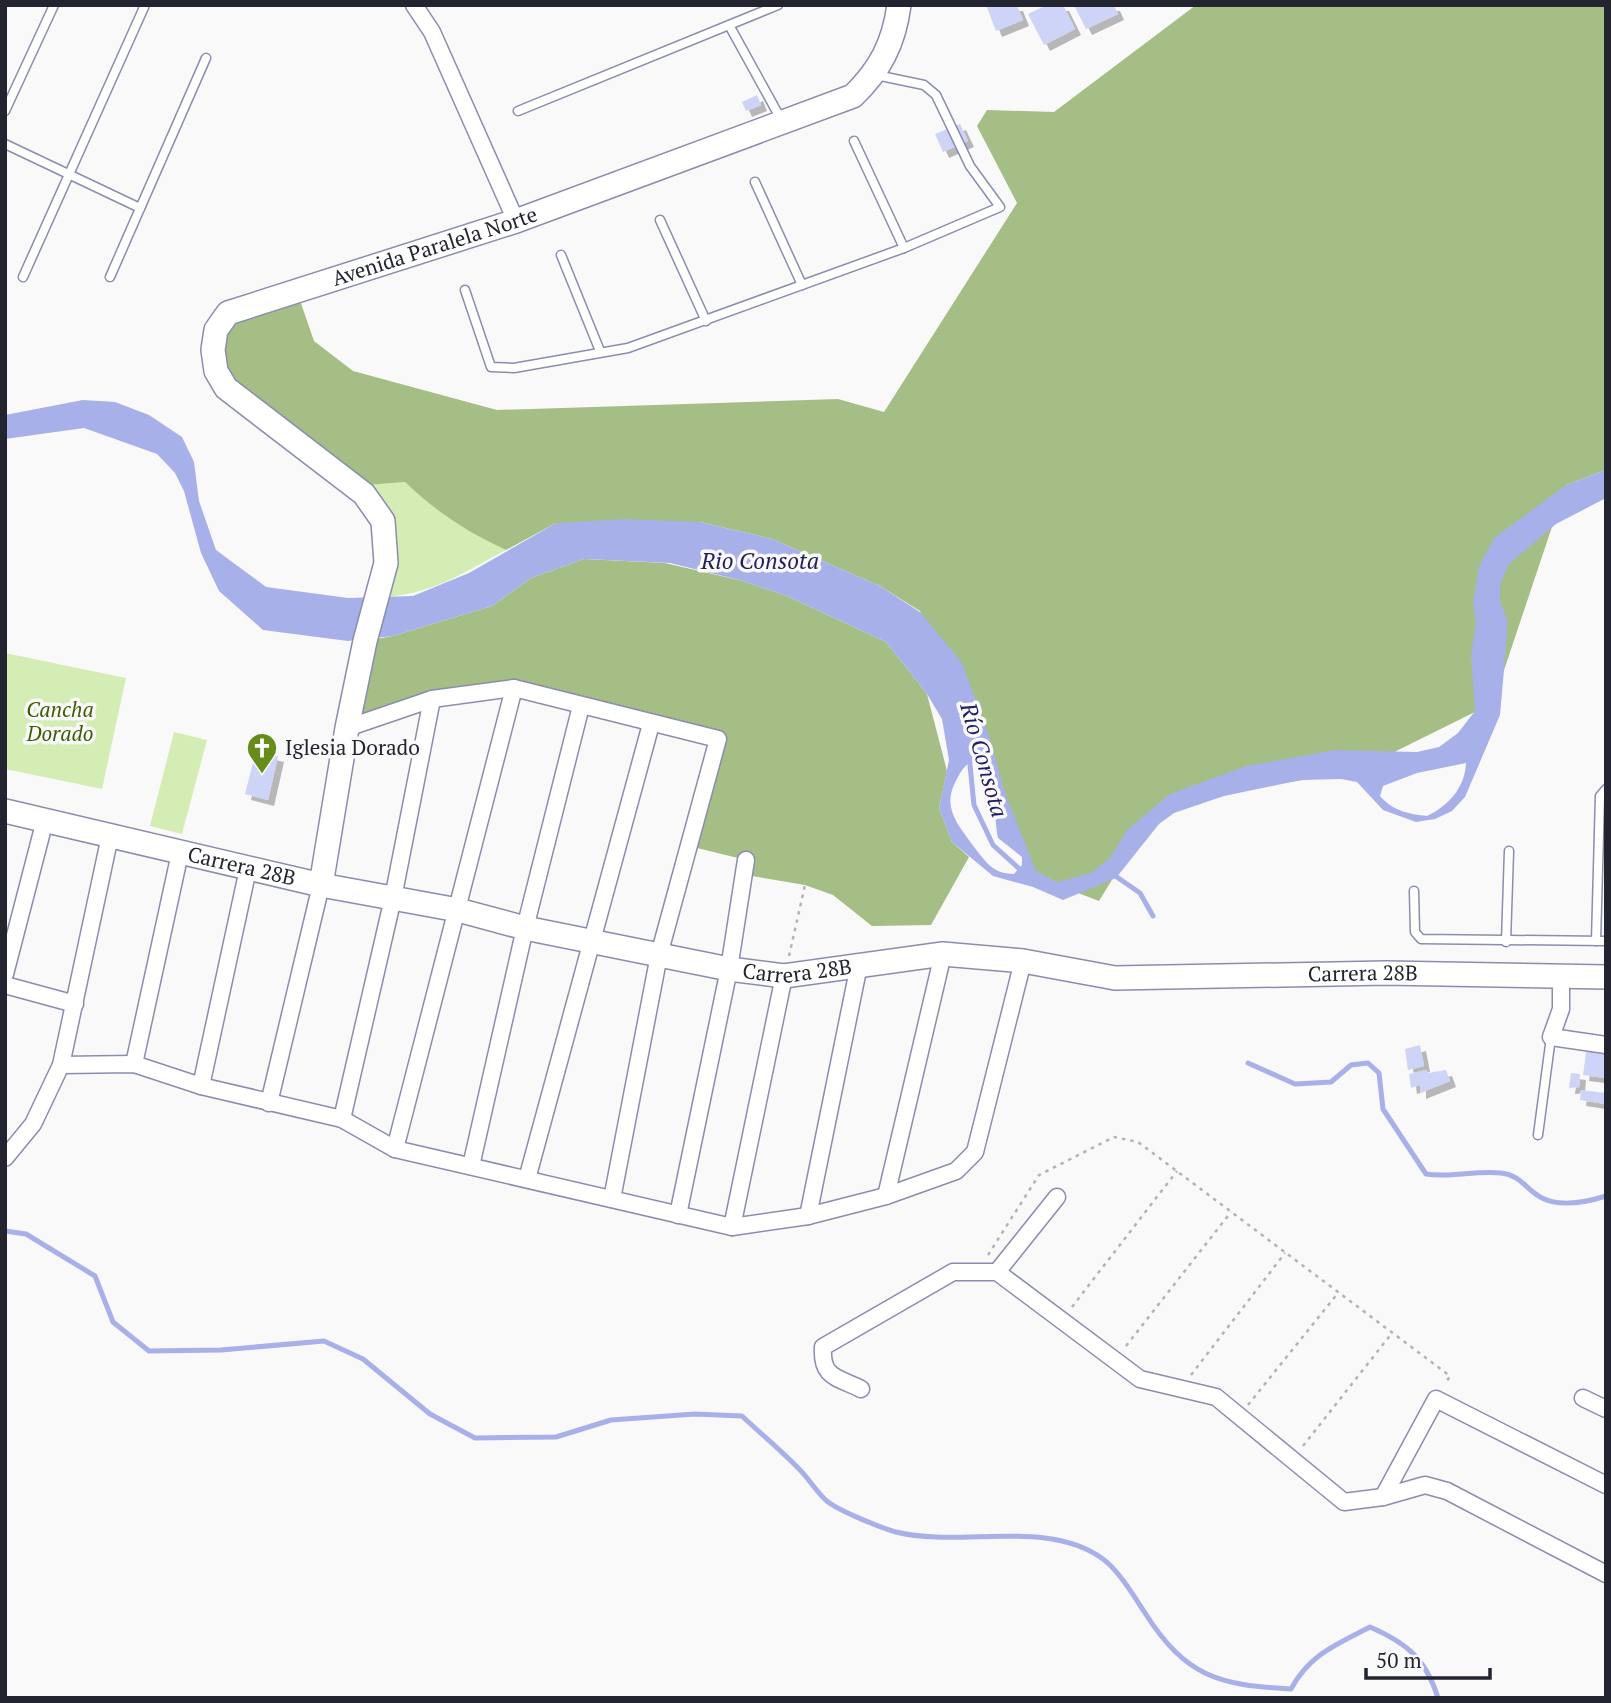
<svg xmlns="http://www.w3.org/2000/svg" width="1611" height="1703" font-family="'PT Serif',serif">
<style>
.green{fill:#d3edb4}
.forest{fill:#a4be85}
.water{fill:#a8b0ea;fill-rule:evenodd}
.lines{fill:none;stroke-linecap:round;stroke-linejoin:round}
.stream{stroke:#a8b0ea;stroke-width:5}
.building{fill:#ced3f8;filter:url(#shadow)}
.lane-casing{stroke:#898ead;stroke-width:11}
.street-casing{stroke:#898ead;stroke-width:19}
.secondary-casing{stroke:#898ead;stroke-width:26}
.path{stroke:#b3b3b7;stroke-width:2.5;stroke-dasharray:3.5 5;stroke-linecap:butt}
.lane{stroke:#fff;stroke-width:8}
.street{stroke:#fff;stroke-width:16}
.secondary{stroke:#fff;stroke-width:23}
.labels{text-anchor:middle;stroke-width:7;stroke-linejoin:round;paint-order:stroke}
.street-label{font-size:21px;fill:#222430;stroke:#f9f9f9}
.park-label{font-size:21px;font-style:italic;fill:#3e5c00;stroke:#f9f9f9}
.poi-label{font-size:21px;fill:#222430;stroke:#f9f9f9;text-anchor:start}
.water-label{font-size:23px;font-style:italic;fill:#211f62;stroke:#f9f9f9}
</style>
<defs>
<filter id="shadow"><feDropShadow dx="6" dy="6" stdDeviation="0" flood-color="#0004"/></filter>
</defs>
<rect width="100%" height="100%" fill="#f9f9f9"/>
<g class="green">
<path d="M405,482C436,512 467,532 506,550C457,576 434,594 376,598L383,521L354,486Z"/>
<polygon points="5,653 126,678 102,789 5,769"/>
<polygon points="174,732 207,740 182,834 150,826"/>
</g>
<g class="forest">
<path d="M1196,5H1606V470L1566,485L1493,703L1354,772L1159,803L1099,901L1034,876L920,611L880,586L772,539L700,522L556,523L506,550C467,532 436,512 405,482L354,486L216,371L228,313L296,289L314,341L353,371L497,410L838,399L884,412L1017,203L977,126L987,110L1054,112Z"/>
<polygon points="584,559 665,563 743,581 787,596 886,642 927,694 947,771 939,808 952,842 969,857 931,925 872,926 833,895 805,885 746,875 746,860 689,846 717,740 514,688 432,699 347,728 365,641 393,636 492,606 531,578"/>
</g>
<path class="water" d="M83,400L115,402L149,415L182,437L194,462L199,501L216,550L266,587L348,598L413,596L469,573L556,523L624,519L700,522L772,539L880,586L920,612L962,663L990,739L1004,790L1036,871L1057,882L1091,873L1110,858L1127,830L1170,794L1246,766L1336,750L1417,752L1439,747L1458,733L1475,711L1471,655L1476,624L1473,602L1479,566L1494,538L1566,485L1606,470V498L1556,524L1509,564L1500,585V601L1507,619V636L1500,715L1465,797L1452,811L1435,819L1416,822L1383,810L1357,782L1341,779L1301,780L1224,796L1174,813L1159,824L1116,878L1063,900L1033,887L993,876L952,842L939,808L949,760L942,719L927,694L886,642L787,596L743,581L670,563L584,559L531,578L492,606L393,636L348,641L263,630L219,591L201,553L184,491L175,473L157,454L84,428L5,439V415ZM971,762C1001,780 992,808 998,838L1022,857V865L1014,874C991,874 984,859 971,843C955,821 942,805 957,779C961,771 964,766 971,762ZM1466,763C1465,788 1448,806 1427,816C1409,814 1393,811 1380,796L1383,786L1417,773Z"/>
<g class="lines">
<g class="stream">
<polyline points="969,755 974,805 993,845 1024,873"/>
<polyline points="1111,873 1140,893 1153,916"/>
<path d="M1248,1063L1295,1084L1331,1082L1351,1065L1368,1063L1379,1073L1383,1109L1426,1174C1451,1178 1476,1170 1501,1173C1521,1175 1526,1190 1542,1198C1560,1207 1587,1202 1606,1196"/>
<path d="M5,1231L26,1234L95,1276L113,1322L149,1351L221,1350L324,1341L363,1359L430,1414L475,1438L556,1437L611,1420L695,1414L742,1416C761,1434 782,1451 800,1470C810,1480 817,1493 828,1502C840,1511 881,1528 896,1532C960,1548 1047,1518 1103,1559C1119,1571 1134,1596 1145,1613C1186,1677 1218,1685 1291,1689C1310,1654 1336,1645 1370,1627C1407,1643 1426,1659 1438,1698"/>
</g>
</g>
<g class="building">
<polygon points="986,5 1017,5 1023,20 996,31"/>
<polygon points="1047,5 1063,5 1075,29 1044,45 1028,14"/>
<polygon points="1074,5 1114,5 1118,14 1086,29"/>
<polygon points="757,95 761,105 746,111 742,102"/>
<polygon points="960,124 968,141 943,152 935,134"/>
<polygon points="256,751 278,756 268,800 245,794"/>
<polygon points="1420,1045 1424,1066 1408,1070 1405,1049"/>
<polygon points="1587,1045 1606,1048 1606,1078 1583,1075"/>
<polygon points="1426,1070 1428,1073 1446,1070 1450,1081 1420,1093 1420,1085 1411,1088 1409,1074"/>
<polygon points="1571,1073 1580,1074 1579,1087 1569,1088"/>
<polygon points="1581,1090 1606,1093 1606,1104 1580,1100"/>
</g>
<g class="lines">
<g class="lane-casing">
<g id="lane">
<polyline points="729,25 782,121"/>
<polyline points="5,111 54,5"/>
<polyline points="518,111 778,5"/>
<polyline points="854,141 904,248"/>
<polyline points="5,144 140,208"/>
<polyline points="755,182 802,285"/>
<polyline points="660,220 706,321"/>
<polyline points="561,255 600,351"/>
<polyline points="23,277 145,5"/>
<polyline points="110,277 206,58"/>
<polyline points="465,290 491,367 514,368 628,348 904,248 1000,207 970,166 936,95 924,85 876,75"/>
<polyline points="1414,891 1415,932 1421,939 1606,941"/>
<polyline points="1596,941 1600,796 1606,789"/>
<polyline points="1506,942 1509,851"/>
<polyline points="1538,1135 1551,1037"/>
</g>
</g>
<g class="street-casing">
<g id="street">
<polyline points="414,5 432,32 516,221"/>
<polyline points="347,728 432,699 514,688 718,739 659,955 612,1199"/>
<polyline points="5,974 45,820"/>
<polyline points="1561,976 1561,1009 1551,1037 1606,1045"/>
<polyline points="5,985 75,1004"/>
<polyline points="134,1064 180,853"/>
<polyline points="61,1065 134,1064 201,1086 342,1119 395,1149 732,1227 808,1216 886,1196 956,1171 975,1152 1023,961"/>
<polyline points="201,1086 248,869"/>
<polyline points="269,1103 321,885"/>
<polyline points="342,1119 393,898 432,699"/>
<polyline points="395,1149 514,688"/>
<polyline points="5,1158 33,1124 61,1065 110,836"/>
<polyline points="471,1166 525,928 581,706"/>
<polyline points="527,1179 651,724"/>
<polyline points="886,1196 943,954"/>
<polyline points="678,1215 729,969 746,860"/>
<polyline points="808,1216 859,965"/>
<polyline points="732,1227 784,976"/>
<polyline points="997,1272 1057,1197"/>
<path d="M861,1389C837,1377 821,1378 823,1347L953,1272H997L1140,1379L1216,1397L1344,1502L1383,1497L1425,1485L1447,1491L1606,1574"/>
<polyline points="1583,1398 1606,1409"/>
<polyline points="1383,1497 1436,1399 1606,1485"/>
</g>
</g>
<g class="secondary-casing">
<g id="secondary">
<path id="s1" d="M5,811L321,885L458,910L525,928L729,969L784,976L943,954L1023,961L1115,978L1386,973L1606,977"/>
<path id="s2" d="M321,885L347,728L365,641L386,563L383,521L364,494L226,388L216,371L213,350L216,330L228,313L516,221L853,96C880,70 894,43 899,5"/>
</g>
</g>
<g class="path">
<polyline points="789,956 805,885"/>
<polyline points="988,1255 1039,1175 1114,1137 1138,1142 1450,1376 1445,1384"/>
<polyline points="1072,1307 1177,1171"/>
<polyline points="1126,1346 1231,1212"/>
<polyline points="1191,1375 1285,1253"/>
<polyline points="1248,1405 1338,1293"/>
<polyline points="1303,1446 1392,1333"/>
</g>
<use href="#lane" class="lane"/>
<use href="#street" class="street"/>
<use href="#secondary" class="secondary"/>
</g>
<defs>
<g id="church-pin" transform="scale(1.575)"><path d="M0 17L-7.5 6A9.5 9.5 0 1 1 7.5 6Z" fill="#658d1b" stroke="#f9f9f9"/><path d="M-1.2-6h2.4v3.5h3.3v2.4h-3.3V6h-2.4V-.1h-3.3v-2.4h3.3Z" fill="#fff"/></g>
</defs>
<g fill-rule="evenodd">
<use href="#church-pin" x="262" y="748"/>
</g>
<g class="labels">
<g class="street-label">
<text dy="7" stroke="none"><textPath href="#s2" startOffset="877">Avenida Paralela Norte</textPath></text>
<text dy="7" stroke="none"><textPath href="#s1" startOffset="243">Carrera 28B</textPath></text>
<text dy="7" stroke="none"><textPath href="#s1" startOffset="810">Carrera 28B</textPath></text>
<text dy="7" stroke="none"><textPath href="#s1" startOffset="1379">Carrera 28B</textPath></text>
</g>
<g class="park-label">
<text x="60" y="717">Cancha<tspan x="60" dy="24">Dorado</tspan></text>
</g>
<g class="poi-label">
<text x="285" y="755">Iglesia Dorado</text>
</g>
<g class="water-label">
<text x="760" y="569">Rio Consota</text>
<text transform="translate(984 760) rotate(74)" y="8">Río Consota</text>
</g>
</g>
<rect width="1611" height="1703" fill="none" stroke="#222430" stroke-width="14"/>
<path d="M1366 1668v10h124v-10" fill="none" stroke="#222430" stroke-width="3.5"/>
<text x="1376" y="1668" font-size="21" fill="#222430" stroke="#f9f9f9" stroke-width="5" paint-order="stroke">50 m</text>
</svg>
